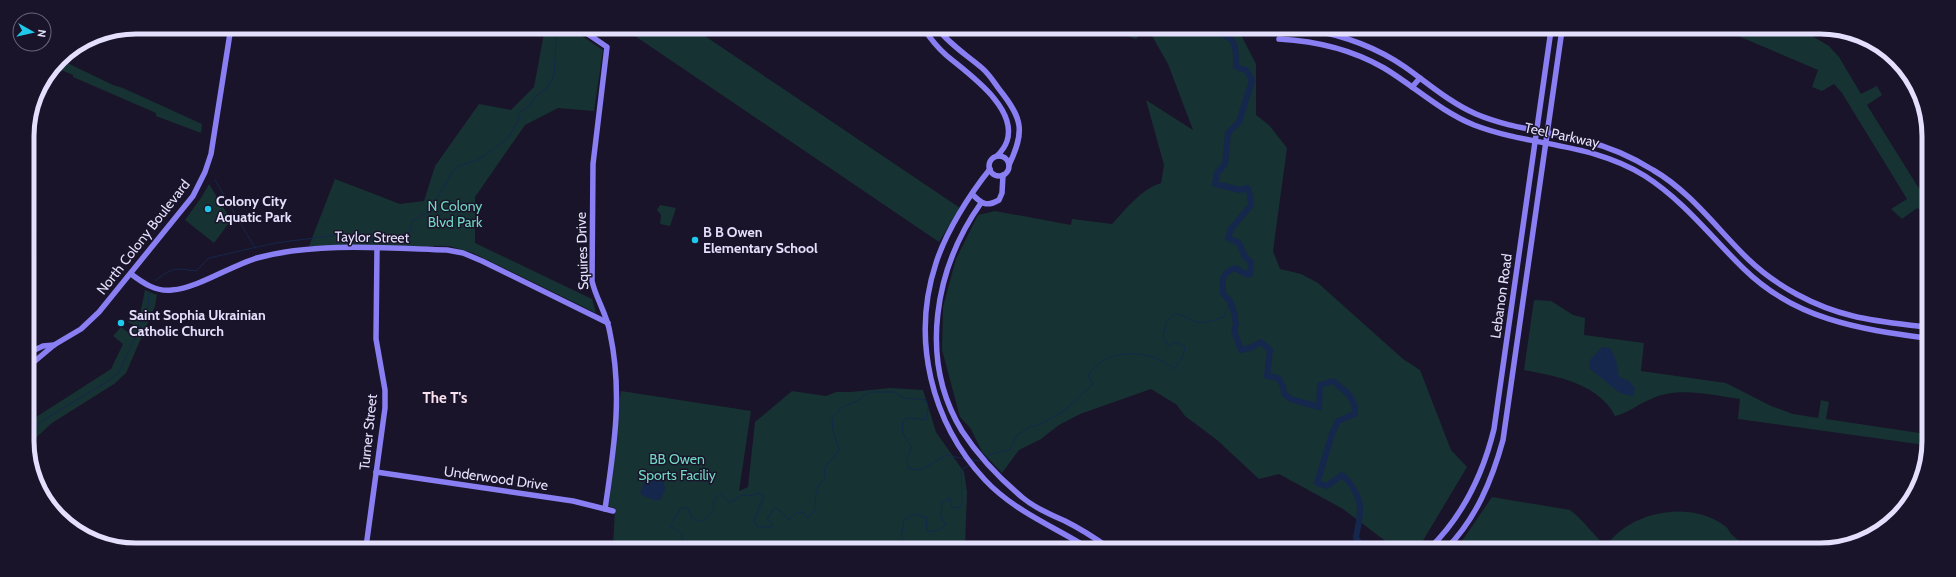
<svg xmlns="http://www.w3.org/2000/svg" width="1956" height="577" font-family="Cabin,sans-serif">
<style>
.green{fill:#173233}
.water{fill:#15274c}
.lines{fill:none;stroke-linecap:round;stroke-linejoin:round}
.stream{stroke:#15274c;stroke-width:1}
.river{stroke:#15274c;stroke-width:6}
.secondary{stroke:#897ff3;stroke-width:5.5}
.poi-dot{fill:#1ec9e9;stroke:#191429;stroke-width:1.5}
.labels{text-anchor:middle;stroke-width:3;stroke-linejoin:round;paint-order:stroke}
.street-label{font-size:14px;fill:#e4dffc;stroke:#191429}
.poi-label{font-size:14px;font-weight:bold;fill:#e4dffc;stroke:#191429;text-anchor:start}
.park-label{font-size:14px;fill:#71d6c3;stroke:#191429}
.neighbourhood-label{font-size:15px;font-weight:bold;fill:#fce1f1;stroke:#191429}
.rim{fill:none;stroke:#e4dffc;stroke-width:5}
</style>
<rect width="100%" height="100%" fill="#191429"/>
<g class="green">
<polygon points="545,28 570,28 603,50 594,111 558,108 525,125 475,197 475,243 592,299 596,313 473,253 449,246 309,246 335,179 400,204 424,201 435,166 479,104 511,110 534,87"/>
<polygon points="636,28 693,28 960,208 939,242 635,36"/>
<polygon points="1107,29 1145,29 1136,39"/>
<path d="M1148,29H1238L1256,64V115L1269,125L1287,148L1273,251L1280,269L1301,274L1318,283L1403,359L1420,370L1451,450L1467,467L1418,549H1396L1343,509L1279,474L1259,479L1217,440L1185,416L1177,405L1151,389L1080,414L1059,425L1041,439L1019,450L1002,473L982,452L971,429L960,417L942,350L943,307L956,259L978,215L995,211L1071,225L1072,219L1112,224C1127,208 1140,190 1161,183L1164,165L1146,100L1193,130L1168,64Z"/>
<polygon points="1724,30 1804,31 1829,46 1839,57 1861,94 1877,86 1882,95 1867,105 1918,187 1927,196 1927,214 1917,208 1902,219 1891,209 1907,199 1842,93 1834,84 1822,91 1812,87 1818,70"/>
<polygon points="59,59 113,85 123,88 202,124 201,133 156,116 156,113 73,77 73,75 54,67"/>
<polygon points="209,184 231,220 214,243 185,220 201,198"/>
<polygon points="660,205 676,208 670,226 660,224 661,215 657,210"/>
<polygon points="145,290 157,295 155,306 126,373 114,384 52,423 29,444 29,412 34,415 33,419 111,369 123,344 113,336 121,327 129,333 133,325 128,322 135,313 138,315 136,320 140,314"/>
<path d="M1534,300L1551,301L1573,315L1585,318L1584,335L1644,343L1641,371L1726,383L1771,406L1793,414L1818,418L1821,400L1829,402L1826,419L1926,434L1925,445L1738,419L1740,399C1711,395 1678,386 1651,399C1638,404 1629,413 1615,416C1599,384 1557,376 1524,370Z"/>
<polygon points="890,388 923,390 936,432 964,472 967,492 965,548 613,547 615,508 607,506 621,391 751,411 739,491 748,487 755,422 792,391 826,396 836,392 851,392"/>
<path d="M1492,497L1570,510C1584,520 1592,534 1605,545C1613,538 1620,530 1629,525C1658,508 1698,506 1725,526C1728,528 1729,531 1731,534C1738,541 1749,546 1757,550L1454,549L1464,538Z"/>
</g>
<g class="water">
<polygon points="1602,347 1610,348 1616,360 1619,377 1629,381 1635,388 1633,396 1620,393 1589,368 1590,360"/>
<path d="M647,475C658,479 664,475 665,490L660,500H653L640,494Z"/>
</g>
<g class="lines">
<g class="stream">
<polyline points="215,180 255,248"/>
<path d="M155,281C173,267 174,268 196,271L209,258L275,243L346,234L364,240L379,238L392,239L399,238L410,232L412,221L430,211L451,174L458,166L478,160L508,138L518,121L520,112L528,107L537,95L547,88L554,76L556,43L554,28"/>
<polyline points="29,432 45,419 108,381 119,372 144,319 148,307 149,292"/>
<path d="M985,458L994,453L1010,450L1016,436L1030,427L1039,425L1064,411L1093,384L1088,376C1106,346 1150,349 1174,369L1183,356L1185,347L1176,342L1168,346L1163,337L1166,322L1175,314C1188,316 1188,320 1197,322C1206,324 1216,319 1224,317L1230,301"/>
<polyline points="972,460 980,461"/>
<path d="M679,547L682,540V534L670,526L681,508H688L692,518L702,522L713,512L714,500L720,494L730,503L742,495L750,496L758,493L764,496L754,520L757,527H772V523L767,519L774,508L781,511L789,520L797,512H803L807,518L816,509C814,495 816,488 825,477L824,468L839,450L833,430L832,419L841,408L857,401L870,392H895L904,398L926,400L928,407L926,420L911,418L904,419C899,431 905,437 912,447L907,458L908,468L920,470L947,455L965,459"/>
<polyline points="929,548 908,544 901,538 904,520 915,514 927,518 926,526 928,532 939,530 945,525 941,515 942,502 950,498 952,507 959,508 962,503 961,470 970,465"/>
</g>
<path class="river" d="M1212,29C1236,39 1236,41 1236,67L1246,70L1252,80L1239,122L1228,133L1225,164L1217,173L1215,184L1240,190L1247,188L1249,191L1251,205L1231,229L1228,238L1239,243L1245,257L1251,262L1250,274L1248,275L1235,268C1220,274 1223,280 1223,294L1230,301L1234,312L1236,324L1234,331L1241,350L1250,348L1261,342L1270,350L1267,376L1278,378L1283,386L1284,394L1291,399L1319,407L1320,385L1333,381C1346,392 1355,396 1355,414L1338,421L1332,434L1317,483L1327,486L1342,475C1352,483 1361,499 1360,512C1360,520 1357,529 1356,538L1362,546L1370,549"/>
<g class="secondary">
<path d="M579,28L607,47L593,164L592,281C596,299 607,314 610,333C623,394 614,448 605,509"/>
<path d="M924,29C930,38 937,47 946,55C967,73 1018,107 1007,141C1005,147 1001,152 997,156"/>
<path d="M938,29C950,45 967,55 982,68C989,74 994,82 999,89C1023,119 1025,131 1009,165"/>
<path d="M1307,29C1342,35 1376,47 1405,67C1429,84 1449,102 1476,114C1511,129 1549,131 1585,141C1610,147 1632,157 1653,170C1691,192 1717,229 1748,259C1776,286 1815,307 1853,316C1877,322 1902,324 1926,327"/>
<path d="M1279,39C1316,41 1351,49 1384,68C1414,86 1440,111 1474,125C1531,147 1591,142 1645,176C1684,201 1711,237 1744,269C1795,319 1858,329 1926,338"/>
<polyline points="1412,87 1420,78"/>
<circle cx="999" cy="166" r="10"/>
<path d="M990,169C969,195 946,232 936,263C911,339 931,422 985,480C1014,511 1053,526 1088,548"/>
<path d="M973,195C982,204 987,207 999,200L1002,193L1003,175"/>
<path d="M981,203C935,268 918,359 962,431C979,457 999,478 1023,498C1035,508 1051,515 1065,521C1081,529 1095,538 1109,548"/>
<path d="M131,274C143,283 156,292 172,290C198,288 230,266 257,258C316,242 386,248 447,250L463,253L482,261L608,323"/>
<polyline points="28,353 43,346 54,345"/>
<polyline points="29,366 54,345 81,329 99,312 193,196 205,172 211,154 231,27"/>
<polyline points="376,472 573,501 613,511"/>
<polyline points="366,547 385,408 385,390 376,339 377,249"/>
<path d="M1429,549C1463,516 1483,474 1494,429L1551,30"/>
<path d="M1446,549C1476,519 1492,480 1503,440L1562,30"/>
</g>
</g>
<g class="poi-dot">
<circle cx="208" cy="209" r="4"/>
<circle cx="695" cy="240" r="4"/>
<circle cx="121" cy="323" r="4"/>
</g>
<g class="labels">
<g class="street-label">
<text transform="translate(1562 135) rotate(12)" y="5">Teel Parkway</text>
<text transform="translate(143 237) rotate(-52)" y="5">North Colony Boulevard</text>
<text transform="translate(372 237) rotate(1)" y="5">Taylor Street</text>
<text transform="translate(582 251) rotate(-92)" y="5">Squires Drive</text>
<text transform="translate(1501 296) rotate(-82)" y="5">Lebanon Road</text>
<text transform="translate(368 432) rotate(-84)" y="5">Turner Street</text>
<text transform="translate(496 478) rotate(8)" y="5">Underwood Drive</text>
</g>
<g class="poi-label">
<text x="216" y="206">Colony City<tspan x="216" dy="16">Aquatic Park</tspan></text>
<text x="703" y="237">B B Owen<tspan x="703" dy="16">Elementary School</tspan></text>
<text x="129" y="320">Saint Sophia Ukrainian<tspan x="129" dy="16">Catholic Church</tspan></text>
</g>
<g class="park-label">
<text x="455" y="211">N Colony<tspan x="455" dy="16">Blvd Park</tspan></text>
<text x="677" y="464">BB Owen<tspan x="677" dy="16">Sports Faciliy</tspan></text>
</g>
<g class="neighbourhood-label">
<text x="445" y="403">The T's</text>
</g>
</g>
<path d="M0 0H1956V577H0ZM136 34H1820A102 102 0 0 1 1922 136V441A102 102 0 0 1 1820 543H136A102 102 0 0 1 34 441V136A102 102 0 0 1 136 34Z" fill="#191429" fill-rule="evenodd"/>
<path class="rim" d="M136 34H1820A102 102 0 0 1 1922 136V441A102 102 0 0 1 1820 543H136A102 102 0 0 1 34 441V136A102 102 0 0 1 136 34Z"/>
<g transform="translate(32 32) rotate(98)"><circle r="19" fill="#191429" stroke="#6a657d"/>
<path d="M0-3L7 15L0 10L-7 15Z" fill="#1ec9e9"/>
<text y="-6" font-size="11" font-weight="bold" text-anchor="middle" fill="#e4dffc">N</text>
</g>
</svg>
